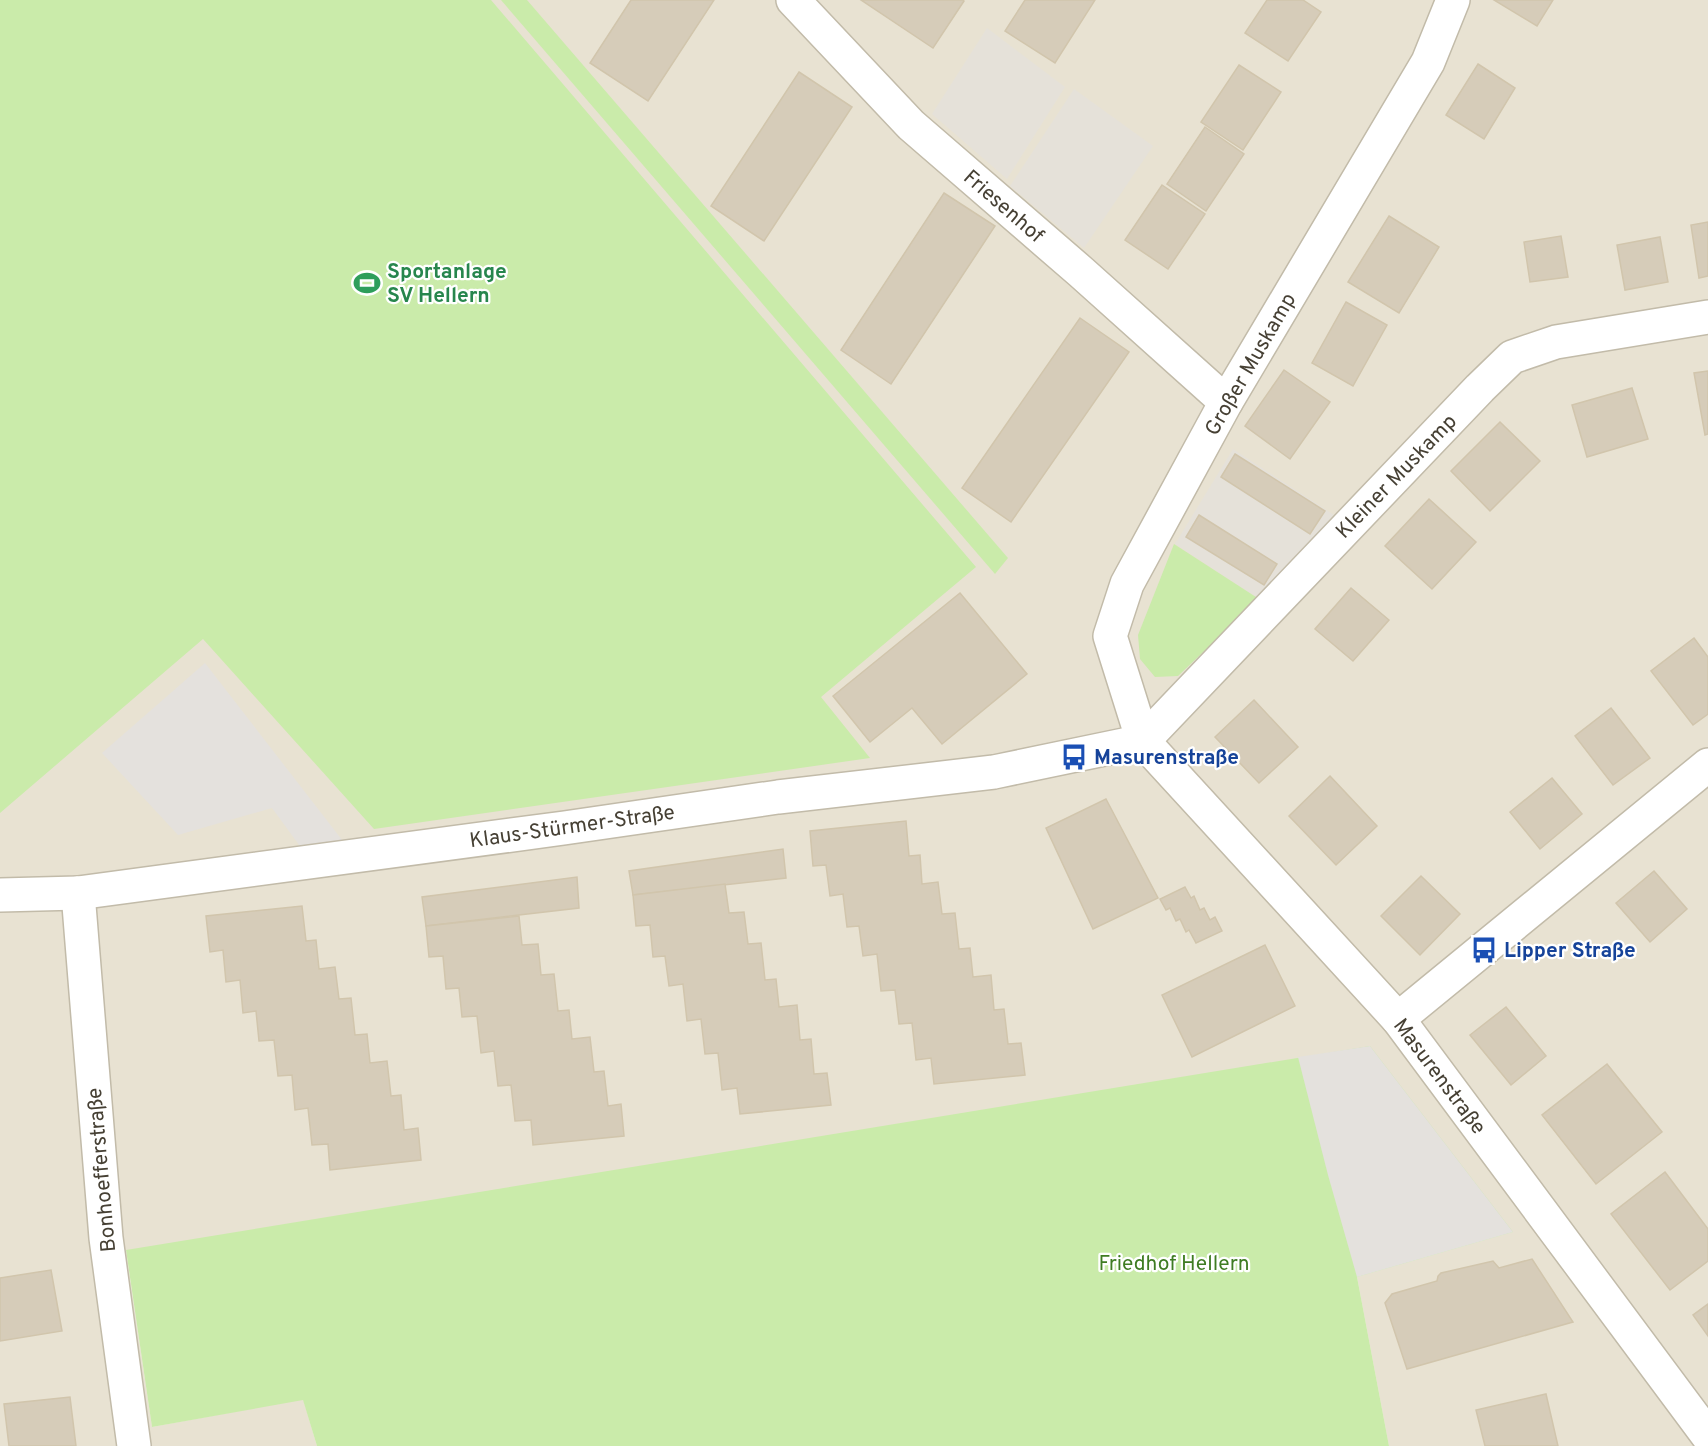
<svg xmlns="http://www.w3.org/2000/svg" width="1708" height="1446" font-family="Overpass,sans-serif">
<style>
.residential{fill:#e8e2d2}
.industrial{fill:#e5e1d9}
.green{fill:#caebaa}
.parking{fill:#e4e1dd}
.building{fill:#d6ccb9;stroke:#d1c5ac;stroke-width:1.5}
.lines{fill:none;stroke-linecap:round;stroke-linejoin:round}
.minor-casing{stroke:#c2bba9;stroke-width:36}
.minor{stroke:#fff;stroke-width:33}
.labels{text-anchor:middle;stroke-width:4.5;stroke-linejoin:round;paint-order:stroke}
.street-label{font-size:21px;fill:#464034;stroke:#fff}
.leisure-label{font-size:21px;font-weight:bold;fill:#27864d;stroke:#fff;text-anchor:start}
.transit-label{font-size:21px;font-weight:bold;fill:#164399;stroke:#fff;text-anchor:start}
.park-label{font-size:21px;fill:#3f7c23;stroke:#fff}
</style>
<rect width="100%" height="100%" fill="#f3f0e4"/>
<polygon class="residential" points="0,0 1708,0 1708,1446 1389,1446 1357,1277 1513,1232 126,1250 152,1427 303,1399 317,1446 0,1446"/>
<g class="industrial">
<polygon points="987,28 1065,87 1007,179 932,114"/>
<polygon points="1074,89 1153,146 1084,248 1010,186"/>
<polygon points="1233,449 1334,515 1259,599 1175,544"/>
</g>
<g class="green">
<polygon points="0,0 491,0 976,567 821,697 870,758 374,829 203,639 0,813"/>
<polygon points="501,0 527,0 1008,558 995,574"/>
<polygon points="1174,544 1259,599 1178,676 1155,677 1140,659 1138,635"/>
<polygon points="1370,1046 1513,1232 1357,1277 1389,1446 317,1446 303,1400 152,1427 126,1250"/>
</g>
<g class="parking">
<polygon points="205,663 346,845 305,853 272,808 178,835 102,753"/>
<polygon points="1370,1046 1513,1232 1357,1277 1328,1175 1298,1057"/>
</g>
<g class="building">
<polygon points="631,0 714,0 648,101 590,63"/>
<polygon points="861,0 963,0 964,1 933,48"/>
<polygon points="1025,0 1095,0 1055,63 1005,31"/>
<polygon points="1267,0 1303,0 1321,12 1288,61 1245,33"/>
<polygon points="1494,0 1553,0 1537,26"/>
<polygon points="1478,64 1515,88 1484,139 1446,115"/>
<polygon points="1239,65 1281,92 1243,150 1201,122"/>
<polygon points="799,72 852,107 764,241 711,206"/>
<polygon points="1205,127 1244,154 1206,211 1167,184"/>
<polygon points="1162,185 1205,214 1168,269 1125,240"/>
<polygon points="944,193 995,226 891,384 841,350"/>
<polygon points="1389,216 1439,247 1399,313 1348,282"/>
<polygon points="1708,222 1708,276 1699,278 1691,225"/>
<polygon points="1561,236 1568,277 1530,282 1524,242"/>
<polygon points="1660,237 1668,282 1625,290 1617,245"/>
<polygon points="1346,302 1387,325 1353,386 1312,363"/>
<polygon points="1080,318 1129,352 1011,522 962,488"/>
<polygon points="1284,370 1330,402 1290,459 1245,426"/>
<polygon points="1708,371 1708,434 1705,435 1694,373"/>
<polygon points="1632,388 1648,439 1587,457 1572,405"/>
<polygon points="1500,422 1540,461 1490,511 1451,471"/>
<polygon points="1235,454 1325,511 1310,534 1221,477"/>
<polygon points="1429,499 1476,542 1432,589 1385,546"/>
<polygon points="1199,515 1277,564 1264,585 1186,537"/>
<polygon points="1351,588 1389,620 1353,661 1315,629"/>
<polygon points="960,593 1027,674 942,744 912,708 870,742 833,696"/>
<polygon points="1694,638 1708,657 1708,714 1693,725 1651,671"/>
<polygon points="1254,700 1298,747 1259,783 1215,737"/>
<polygon points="1611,708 1650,758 1613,785 1575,736"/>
<polygon points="1330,776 1377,826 1336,865 1289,816"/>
<polygon points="1552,778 1582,814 1540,849 1510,812"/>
<polygon points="1106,799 1158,898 1093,929 1046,828"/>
<polygon points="906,821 909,856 920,855 922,884 938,882 942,914 955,913 959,949 970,948 973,977 991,975 994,1010 1004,1009 1008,1044 1021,1043 1025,1075 934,1084 931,1058 916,1060 912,1023 899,1024 895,990 881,991 877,954 863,956 859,926 847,927 843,894 830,896 826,865 813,866 810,831"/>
<polygon points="783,849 786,878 633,895 629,871"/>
<polygon points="1654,871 1687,909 1650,942 1616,903"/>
<polygon points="1421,876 1460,914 1420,955 1381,916"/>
<polygon points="577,877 579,908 426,926 422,897"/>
<polygon points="725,884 729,913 744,912 748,944 761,943 765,980 776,979 779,1007 797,1005 800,1040 811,1039 814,1074 827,1073 831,1105 740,1114 737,1088 722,1090 718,1053 705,1054 701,1019 687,1021 683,984 669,986 665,956 653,957 650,925 636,926 633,895"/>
<polygon points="1185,887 1191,898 1194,896 1200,910 1204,908 1210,920 1215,917 1222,931 1196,943 1189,930 1186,932 1180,919 1176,921 1170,908 1166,910 1160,899"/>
<polygon points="302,906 306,941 316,940 319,969 335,967 339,999 351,998 355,1035 367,1034 370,1063 387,1061 391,1096 401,1095 404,1130 418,1128 421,1160 330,1170 328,1144 312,1145 308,1108 295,1110 292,1075 278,1076 274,1040 259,1041 256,1011 243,1013 240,980 226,982 223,950 210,952 206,916"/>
<polygon points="519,916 522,945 538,944 541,975 554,974 558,1011 569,1010 572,1039 590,1037 594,1072 604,1071 608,1106 621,1104 624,1136 533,1145 531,1120 515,1121 511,1085 498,1086 494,1051 481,1053 477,1016 462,1017 459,988 446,989 443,956 429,957 426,926"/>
<polygon points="1265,945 1295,1006 1192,1057 1162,995"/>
<polygon points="1506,1007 1546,1056 1511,1085 1470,1035"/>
<polygon points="1607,1064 1662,1132 1596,1184 1542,1115"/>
<polygon points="1665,1172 1708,1229 1708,1261 1670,1290 1611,1214"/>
<polygon points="1532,1259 1573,1322 1407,1369 1385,1303 1392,1294 1437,1281 1438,1276 1441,1273 1493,1261 1499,1268"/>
<polygon points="51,1270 62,1331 0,1341 0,1278"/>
<polygon points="1708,1304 1708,1336 1693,1315"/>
<polygon points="1546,1394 1558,1446 1485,1446 1476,1410"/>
<polygon points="70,1397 76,1446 9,1446 4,1404"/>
</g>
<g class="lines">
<g class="minor-casing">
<g id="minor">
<polyline points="793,0 911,125 1081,272 1226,402"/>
<polyline points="1453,0 1428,62 1226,402 1127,584 1110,636 1143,741 1398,1019 1708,1436"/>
<polyline points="1143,741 1480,388 1512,357 1556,342 1708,317"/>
<polyline points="78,893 106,1238 134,1446"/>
<polyline points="0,895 78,893 564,828 778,797 994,772 1143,741"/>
<polyline points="1398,1019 1708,765"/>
</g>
</g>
<use href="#minor" class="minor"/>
</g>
<defs>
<g id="stadium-bare" transform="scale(2.07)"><path d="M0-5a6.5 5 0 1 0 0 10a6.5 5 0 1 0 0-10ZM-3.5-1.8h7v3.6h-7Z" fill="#2e9e5b" stroke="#fff" stroke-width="2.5" paint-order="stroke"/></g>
<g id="bus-bare" transform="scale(2.07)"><path d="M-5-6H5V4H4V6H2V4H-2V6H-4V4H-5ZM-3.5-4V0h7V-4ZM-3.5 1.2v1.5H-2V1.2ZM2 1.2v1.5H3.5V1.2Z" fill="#1a4fb4" stroke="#fff" stroke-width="2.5" paint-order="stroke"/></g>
</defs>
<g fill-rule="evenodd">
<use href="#stadium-bare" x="367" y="283"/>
<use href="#bus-bare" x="1074" y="757"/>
<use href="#bus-bare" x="1484" y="950"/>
</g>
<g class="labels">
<g class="street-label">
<text transform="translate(1004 206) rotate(41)" y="7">Friesenhof</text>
<text transform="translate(1250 364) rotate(-60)" y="7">Großer Muskamp</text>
<text transform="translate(1396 476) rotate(-46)" y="7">Kleiner Muskamp</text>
<text transform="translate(572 826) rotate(-8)" y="7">Klaus-Stürmer-Straße</text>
<text transform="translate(1440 1076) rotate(53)" y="7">Masurenstraße</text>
<text transform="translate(101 1170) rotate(-95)" y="7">Bonhoefferstraße</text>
</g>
<g class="leisure-label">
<text x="387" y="278">Sportanlage<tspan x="387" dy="24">SV Hellern</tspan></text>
</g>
<g class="transit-label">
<text x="1094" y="764">Masurenstraße</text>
<text x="1504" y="957">Lipper Straße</text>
</g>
<g class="park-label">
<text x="1174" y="1270">Friedhof Hellern</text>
</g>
</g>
</svg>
